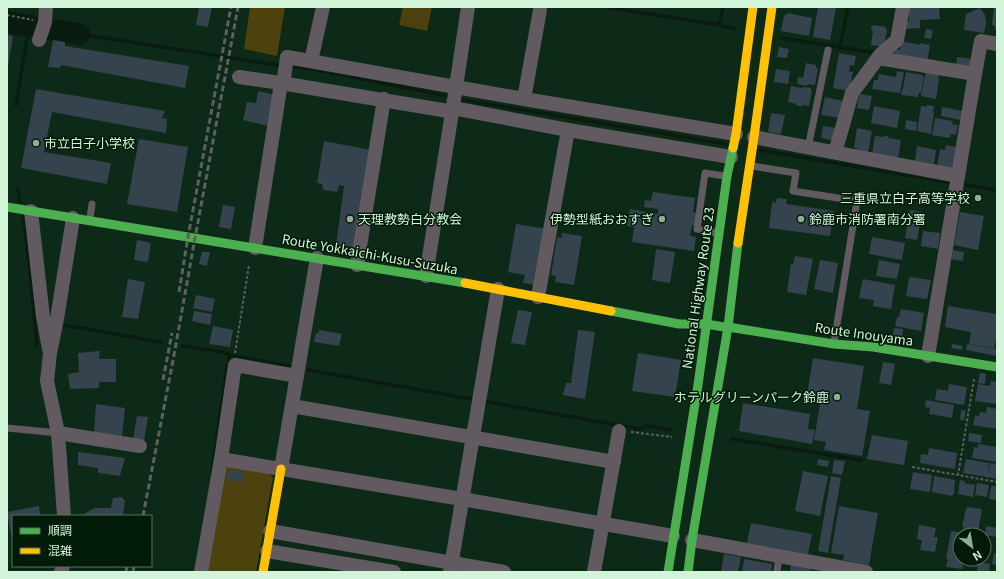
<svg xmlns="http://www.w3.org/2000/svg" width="1004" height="579" font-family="Georgia,'Noto Sans JP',serif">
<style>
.green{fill:#4d410e}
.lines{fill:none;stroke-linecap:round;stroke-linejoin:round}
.stream{stroke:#0a1b0f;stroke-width:3.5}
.river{stroke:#0a1b0f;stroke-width:22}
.building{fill:#34434e}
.path{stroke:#59605d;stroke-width:2;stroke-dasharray:3 2;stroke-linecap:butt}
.lane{stroke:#615a61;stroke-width:7}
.street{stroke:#615a61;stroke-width:14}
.fast{stroke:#4caf50;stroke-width:9}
.slow{stroke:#ffc107;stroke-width:9}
.rail{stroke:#5b615f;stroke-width:3;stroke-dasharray:6 3;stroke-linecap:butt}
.poi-dot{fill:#8dad95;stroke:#011b08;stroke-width:1.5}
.labels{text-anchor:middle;stroke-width:3;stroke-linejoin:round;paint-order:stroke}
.poi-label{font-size:13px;fill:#d2f4d8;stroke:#011b08;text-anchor:start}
.street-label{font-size:13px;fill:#d2f4d8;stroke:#011b08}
</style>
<rect width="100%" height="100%" fill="#0d2a18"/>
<g class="green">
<polygon points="250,7 285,7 277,56 244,49"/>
<polygon points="403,7 432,7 427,31 399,25"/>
<polygon points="226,465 267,472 273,477 256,572 204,572"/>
</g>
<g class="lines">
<g class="stream">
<polyline points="606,7 719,25 723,7"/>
<polyline points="719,25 734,29"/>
<polyline points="79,34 283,66"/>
<polyline points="782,38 876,53"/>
<polyline points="840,47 848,7"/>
<polyline points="289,66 308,68 452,97"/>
<polyline points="458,99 726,144"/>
<polyline points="16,105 29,26"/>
<polyline points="759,150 954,183"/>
<polyline points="961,184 997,190"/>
<polyline points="18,189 20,202"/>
<polyline points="23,217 26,237 35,322 40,323"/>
<polyline points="35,322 37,345"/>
<polyline points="58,324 161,342"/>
<polyline points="182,346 222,352 229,355 292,367"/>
<polyline points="308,370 477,400"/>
<polyline points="483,401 640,429 646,426 670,430"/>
<polyline points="732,439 861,460"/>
<polyline points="212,472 229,355"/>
</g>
<polyline class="river" points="7,22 79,34"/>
</g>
<g class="building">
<polygon points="199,7 212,7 208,27 196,25"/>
<polygon points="818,7 836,7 830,40 813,37"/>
<polygon points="909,7 939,7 940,19 920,20 920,28 906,29 906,21 909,21"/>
<polygon points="994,7 997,7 997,29 995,29 995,26 992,25"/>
<polygon points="980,8 985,15 986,23 984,33 964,30 966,14"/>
<polygon points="788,13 812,18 809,36 781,31 784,16"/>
<polygon points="872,25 886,27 885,29 887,29 884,47 871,45 873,31 871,30"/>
<polygon points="926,29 933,30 931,39 924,38"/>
<polygon points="7,35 13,36 8,67 7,66"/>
<polygon points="53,40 65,42 65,46 189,66 185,88 61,65 60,68 48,67"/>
<polygon points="901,41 920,45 920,43 930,45 927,62 894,56 895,49 900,50"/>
<polygon points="779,47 789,49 787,58 777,57"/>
<polygon points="839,53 856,56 854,66 850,65 849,71 853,72 849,91 833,88"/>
<polygon points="957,57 973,59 971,69 956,66"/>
<polygon points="806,63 816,65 816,68 818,68 815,85 808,84 807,86 797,84 798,77 803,78"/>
<polygon points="776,69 790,71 788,84 774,82"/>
<polygon points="897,71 904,72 900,93 872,89 874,80 878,80 879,74 896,77"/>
<polygon points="926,71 939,73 938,78 939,79 936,99 921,96"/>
<polygon points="906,72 922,75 922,76 924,77 921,93 919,93 918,97 901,95 902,89 903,89"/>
<polygon points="791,86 802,88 803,87 811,88 811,90 812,90 809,106 802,105 802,107 796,105 796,104 788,102"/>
<polygon points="36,89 165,111 162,118 167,119 166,133 52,112 44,152 111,163 107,184 21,168"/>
<polygon points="258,91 276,95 269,126 243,120 247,102 256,103"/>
<polygon points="859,94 872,96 869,110 857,108"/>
<polygon points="825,97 843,101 840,118 821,115"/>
<polygon points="927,105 934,106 933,112 934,112 931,134 917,131 921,106 927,107"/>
<polygon points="874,106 900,111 897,128 871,123"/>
<polygon points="942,107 963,111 961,120 941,116"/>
<polygon points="771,113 785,115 781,134 768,132"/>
<polygon points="935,118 953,121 952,124 958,125 956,135 951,134 950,138 932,135"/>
<polygon points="906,120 917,122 916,131 905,129"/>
<polygon points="823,126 837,128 835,141 821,138"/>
<polygon points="857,128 872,131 868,153 856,151 857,148 854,148"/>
<polygon points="875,136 884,137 884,136 889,136 888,138 901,140 898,158 872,154"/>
<polygon points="139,139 188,147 177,212 127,204"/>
<polygon points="324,141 371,150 355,247 336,245 344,186 339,185 337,192 323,190 322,184 317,183"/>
<polygon points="946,145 957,147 953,169 937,166 940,149 945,150"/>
<polygon points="917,146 936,150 934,164 915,161"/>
<polygon points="653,192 695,198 693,212 698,213 696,225 692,225 690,236 696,237 694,251 632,242 634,227 627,226 630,209 658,214 658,209 644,207 645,200 651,201"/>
<polygon points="777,198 787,199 786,204 834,211 830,236 769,228 772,202 776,203"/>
<polygon points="223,205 235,207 231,229 219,227"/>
<polygon points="910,210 922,212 917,240 905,238"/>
<polygon points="960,212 984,216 978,250 954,245"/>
<polygon points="516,224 547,229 537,285 523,283 525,275 508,272"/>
<polygon points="923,231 940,233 938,249 921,246"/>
<polygon points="562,233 582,236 574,285 555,282 556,276 551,275 557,237 562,238"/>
<polygon points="872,237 905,243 902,260 869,254"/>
<polygon points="137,240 151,243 148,262 134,260"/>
<polygon points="656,249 675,252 670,283 652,280"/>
<polygon points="953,250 964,252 963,261 951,259"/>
<polygon points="202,252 210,252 207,266 199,264"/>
<polygon points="795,256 813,259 806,295 787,292 791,264 793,264"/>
<polygon points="820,260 838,263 833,293 814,289"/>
<polygon points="879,260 900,264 897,279 876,276"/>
<polygon points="909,277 931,280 927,299 906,296"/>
<polygon points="128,279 145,282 138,319 122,317"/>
<polygon points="863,279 895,285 891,309 873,306 874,300 859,298"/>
<polygon points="196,295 215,299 212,312 193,308"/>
<polygon points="948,306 997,314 997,336 994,348 969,344 971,332 945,327"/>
<polygon points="901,309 924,313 921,331 895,326 897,317 899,317"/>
<polygon points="518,310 532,312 525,345 511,343"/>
<polygon points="194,311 212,314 210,325 192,321"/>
<polygon points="213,326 233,330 230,347 209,344"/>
<polygon points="894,328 903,329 902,340 892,338"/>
<polygon points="319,330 342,334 339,346 314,342 316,333 319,333"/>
<polygon points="578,330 595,332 585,399 563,395 566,383 571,383"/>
<polygon points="952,344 963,346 962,350 951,348"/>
<polygon points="967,344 997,349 997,356 966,350"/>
<polygon points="100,351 99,359 116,359 116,382 99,382 99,388 70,389 68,374 79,372 78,353"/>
<polygon points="638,353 681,360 675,397 632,391"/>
<polygon points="813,358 864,366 857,409 870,411 862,456 824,450 826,442 814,440 820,404 806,401"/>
<polygon points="883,362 895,364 891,385 879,383"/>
<polygon points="980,373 986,374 985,384 978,383"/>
<polygon points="991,381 997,382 997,404 975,401 978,384 990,386"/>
<polygon points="949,384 967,387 964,405 935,400 937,389 948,391"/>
<polygon points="926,400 954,405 952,418 929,414 930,408 925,407"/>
<polygon points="743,403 810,414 808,429 815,430 812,444 739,431"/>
<polygon points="96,404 125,408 122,436 94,434"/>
<polygon points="987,407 997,409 997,429 973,425 975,416 979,416 980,412 986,413"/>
<polygon points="961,410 966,411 964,420 960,420"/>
<polygon points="137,416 148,417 144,441 133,439"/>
<polygon points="969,433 982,435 981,443 968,441"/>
<polygon points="872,435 908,441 904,465 867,459"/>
<polygon points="978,444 997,447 997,462 972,458 974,447 978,448"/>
<polygon points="929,448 957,453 955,469 920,463 921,454 928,455"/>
<polygon points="78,452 125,458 120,476 98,473 98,468 78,465"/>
<polygon points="818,459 829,461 828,467 817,465"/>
<polygon points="966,459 989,463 988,473 990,463 997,464 997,479 963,473"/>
<polygon points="834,460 845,461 842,475 832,473"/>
<polygon points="229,470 243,472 242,482 227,480"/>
<polygon points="803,471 828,476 820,516 795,511"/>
<polygon points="913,472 932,475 930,492 910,489"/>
<polygon points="831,476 841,478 828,553 818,551"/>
<polygon points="934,476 955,480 954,494 953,494 952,496 932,492"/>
<polygon points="960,480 965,481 965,483 975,485 973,497 958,494"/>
<polygon points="977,483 989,485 987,497 975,495"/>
<polygon points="991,486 997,486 997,500 989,499"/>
<polygon points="122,497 125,501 123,516 81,516 94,508 111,508 113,498"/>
<polygon points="39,506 40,516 13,516 12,539 7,512"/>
<polygon points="839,506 878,513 869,565 843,560 844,555 831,553"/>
<polygon points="967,507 982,509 978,532 963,530 964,527 962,527 966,509 967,509"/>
<polygon points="751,523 812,534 808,554 747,543"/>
<polygon points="919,525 936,528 934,537 938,537 935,552 920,550 922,540 917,539"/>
<polygon points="986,526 997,528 997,537 985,535"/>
<polygon points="951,531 970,534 969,535 960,535 960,559 964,559 962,569 946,567 948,559 946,559"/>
<polygon points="994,553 997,554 997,565 992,564"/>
<polygon points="724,554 741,557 738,572 721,572"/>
<polygon points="744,559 772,564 771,572 742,572"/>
<polygon points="978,562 990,564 989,572 977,572"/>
<polygon points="791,564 811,568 811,572 781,572 782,570 790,571"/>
</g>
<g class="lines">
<g class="path">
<polyline points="7,15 33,20"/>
<polyline points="235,353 249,265"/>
<polyline points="974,379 958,475 997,482"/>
<polyline points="631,432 672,437"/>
<polyline points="912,467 958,475"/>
</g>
<g class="lane">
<polyline points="808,148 828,50"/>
<polyline points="752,166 796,173 793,191 857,201 834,343"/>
<polyline points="90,218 92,204"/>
<polyline points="717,233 697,229 705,173 725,176"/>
<polyline points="7,428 58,433"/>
<polyline points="777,572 779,556"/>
</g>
<g class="street">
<polyline points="39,40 45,22 46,7"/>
<polyline points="878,58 975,74"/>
<polyline points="311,61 323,7"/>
<polyline points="239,77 281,83 448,111 453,108 568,130 731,157"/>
<polyline points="524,99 540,10"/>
<polyline points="754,137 958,176"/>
<polyline points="835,152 839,139 852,93 881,54 897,40 903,7"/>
<polyline points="31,211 43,317 49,349"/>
<polyline points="255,248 281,83 284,78 287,57 524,99 736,134"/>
<polyline points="357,265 384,99"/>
<polyline points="426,276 456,87 468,7"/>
<polyline points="538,297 568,130"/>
<polyline points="928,356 975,74 981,41 997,44"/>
<polyline points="292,406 614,462"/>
<polyline points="58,433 140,446"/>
<polyline points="221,459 462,499 673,536"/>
<polyline points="281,469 317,258"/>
<polyline points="64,516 58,433 47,381 50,353 57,319 73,218"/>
<polyline points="270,531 504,572"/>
<polyline points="692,540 866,572"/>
<polyline points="267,551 394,572"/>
<polyline points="61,572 63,566"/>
<polyline points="201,572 221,459 235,365 297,376"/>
<polyline points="450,572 498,289"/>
<polyline points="594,572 619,431"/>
</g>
<g class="fast">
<polyline points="7,207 465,283"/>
<polyline points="611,311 679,324 706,324 724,327"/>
<polyline points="728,327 834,344 873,347 997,367"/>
<polyline points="668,572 698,385 727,176 733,148"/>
<polyline points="688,572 692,540 728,327 738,243"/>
</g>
<g class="slow">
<polyline points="733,148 736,134 753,7"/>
<polyline points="738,243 754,137 772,7"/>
<polyline points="465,283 611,311"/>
<polyline points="263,572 281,469"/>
</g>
<g class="rail">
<polyline points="179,292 188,237 231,7"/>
<polyline points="163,380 172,333"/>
<polyline points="143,516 174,355 195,238 238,7"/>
<polyline points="126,572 127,566"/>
<polyline points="133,572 134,566"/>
</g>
</g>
<g class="poi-dot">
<circle cx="36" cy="143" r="4"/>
<circle cx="978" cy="198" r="4"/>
<circle cx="350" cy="219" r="4"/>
<circle cx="662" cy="219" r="4"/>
<circle cx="801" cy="219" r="4"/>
<circle cx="837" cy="397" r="4"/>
</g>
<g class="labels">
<g class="poi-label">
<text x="44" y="148">市立白子小学校</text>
<text x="970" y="203" text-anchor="end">三重県立白子高等学校</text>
<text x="358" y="224">天理教勢白分教会</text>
<text x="654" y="224" text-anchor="end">伊勢型紙おおすぎ</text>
<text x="809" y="224">鈴鹿市消防署南分署</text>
<text x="829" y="402" text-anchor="end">ホテルグリーンパーク鈴鹿</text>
</g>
<g class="street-label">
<text transform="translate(370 254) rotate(10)" y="5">Route Yokkaichi-Kusu-Suzuka</text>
<text transform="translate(698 288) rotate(-82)" y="5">National Highway Route 23</text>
<text transform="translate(864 334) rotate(8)" y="5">Route Inouyama</text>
</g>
</g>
<rect width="1004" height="579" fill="none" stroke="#d2f4d8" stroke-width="16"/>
<rect x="12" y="515" width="140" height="52" fill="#011b08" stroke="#55725b"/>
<rect x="20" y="528" width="20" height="6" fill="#4caf50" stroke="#55725b"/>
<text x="48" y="535" font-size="12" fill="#d2f4d8">順調</text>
<rect x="20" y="548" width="20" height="6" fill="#ffc107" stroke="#55725b"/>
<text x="48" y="555" font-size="12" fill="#d2f4d8">混雑</text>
<g transform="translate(972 547) rotate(149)"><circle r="19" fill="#011b08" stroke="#55725b"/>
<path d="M0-3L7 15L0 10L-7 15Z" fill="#8dad95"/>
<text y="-6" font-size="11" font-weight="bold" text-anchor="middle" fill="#d2f4d8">N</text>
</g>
</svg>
